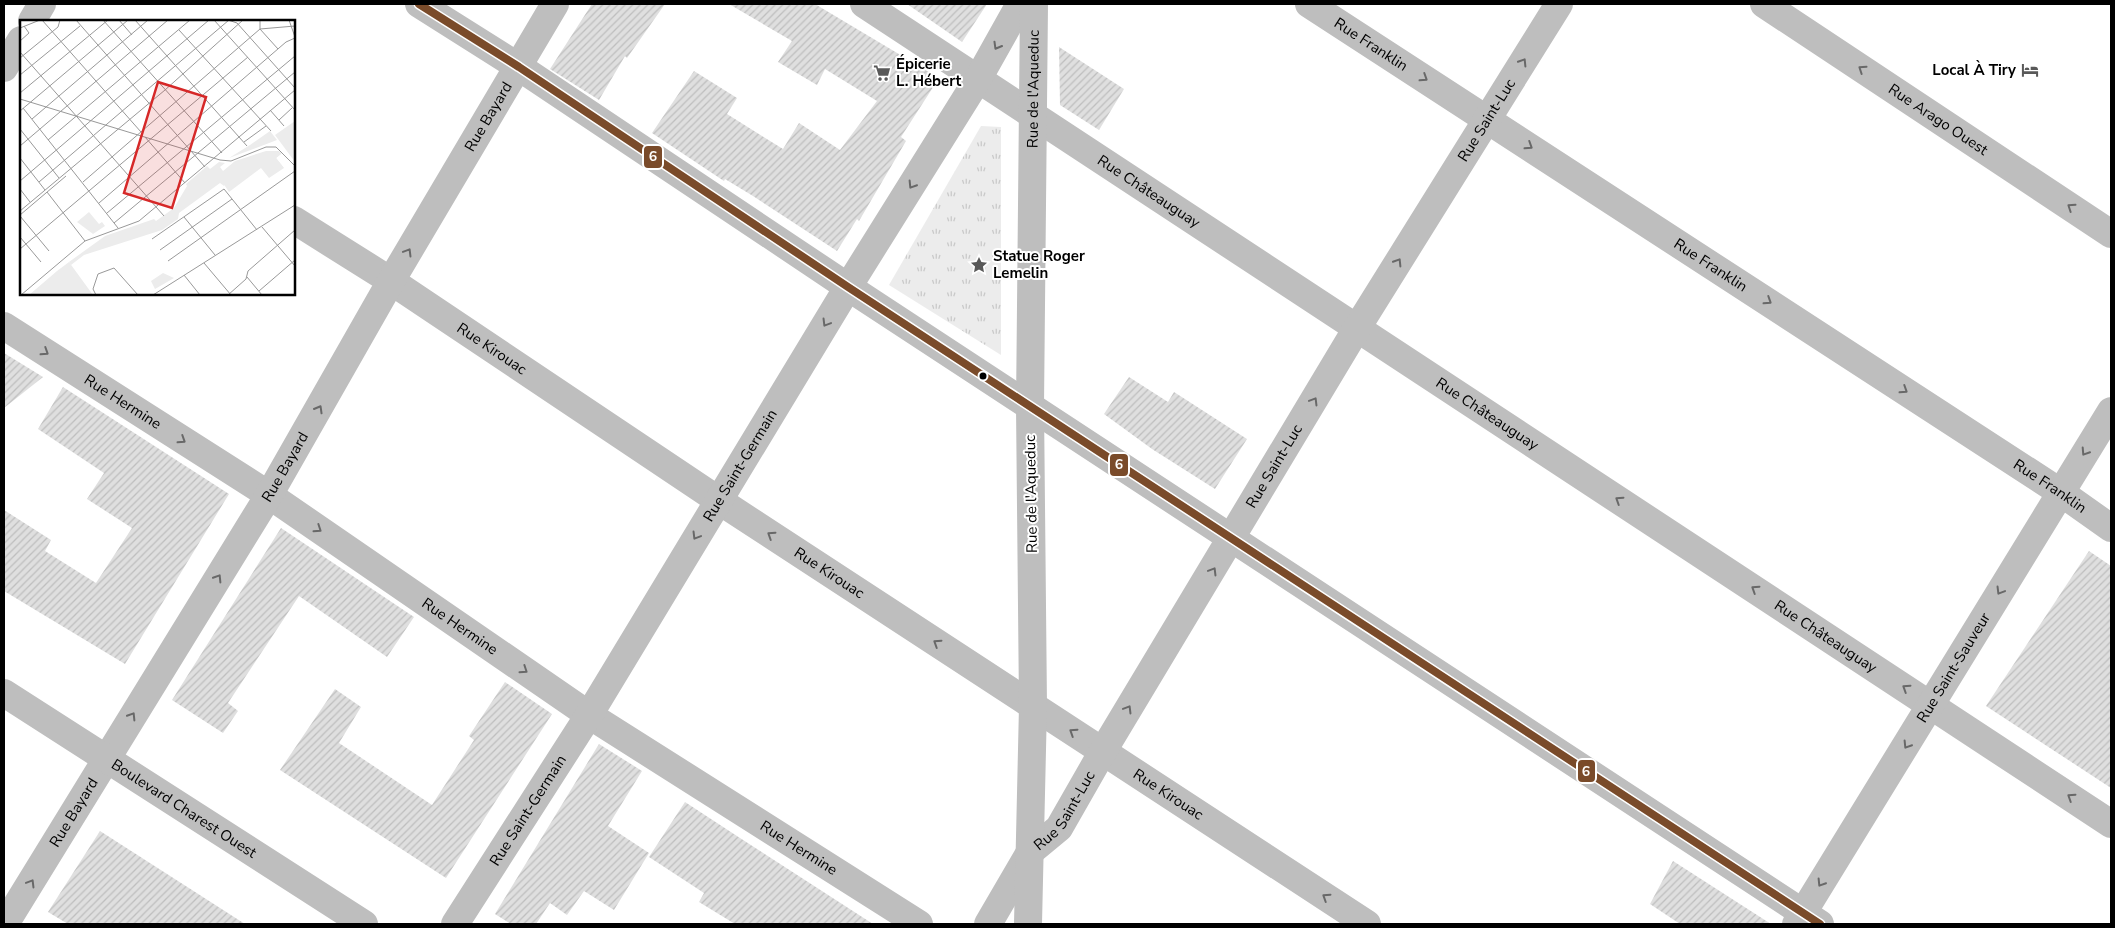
<svg xmlns="http://www.w3.org/2000/svg" width="2115" height="928" font-family="'Nunito Sans',sans-serif">
<style>
.park{fill:url(#park-tufts)}
.building{fill:url(#building-hatch)}
.lines{fill:none;stroke-linecap:round;stroke-linejoin:round}
.minor{stroke:#bebebe;stroke-width:28}
.tertiary{stroke:#bebebe;stroke-width:28}
.primary{stroke:#bebebe;stroke-width:28}
.bus-1-casing{stroke:#fff;stroke-width:11}
.bus-1{stroke:#7a4b2a;stroke-width:8}
.oneway{stroke:#686868}
.bus-dot{fill:#000;stroke:#fff;stroke-width:2}
.labels{text-anchor:middle;stroke-width:4;stroke-linejoin:round;paint-order:stroke}
.street-label{font-size:15px;fill:#000;stroke:#fff}
.poi-label{font-size:15px;font-weight:bold;fill:#000;stroke:#fff;text-anchor:start}
.inset-road{fill:none;stroke:#999;stroke-width:1}
.view{fill:#d62828;fill-opacity:0.15;stroke:#d62828;stroke-width:2.5}
.inset-edge{fill:none;stroke:#000;stroke-width:2.5}
.line-badge{stroke:#fff;stroke-width:2}
.badge-label{font-size:14px;text-anchor:middle;font-weight:bold;fill:#fff}
</style>
<defs>
<pattern id="park-tufts" width="24" height="20" patternUnits="userSpaceOnUse" patternTransform="scale(1.25)"><rect width="24" height="20" fill="#ececec"/><path d="M3 7l-1-3M5 7V3M7 7l1-3M15 17l-1-3M17 17v-4M19 17l1-3" fill="none" stroke="#c9c9c9"/></pattern>
<pattern id="building-hatch" width="6" height="6" patternUnits="userSpaceOnUse" patternTransform="scale(1.25)"><rect width="6" height="6" fill="#dfdfdf"/><path d="M-1 1l2-2M0 6l6-6M5 7l2-2" fill="none" stroke="#bebebe"/></pattern>
</defs>
<rect width="100%" height="100%" fill="#fff"/>
<polygon class="park" points="981,126 1001,127 1001,355 889,285"/>
<g class="building">
<polygon points="592,4 665,4 627,58 625,56 599,100 550,69"/>
<polygon points="729,4 815,4 939,78 901,137 906,141 859,221 857,219 837,251 753,196 725,179 724,181 652,133 694,71 737,98 727,114 783,149 799,123 840,150 877,101 825,69 817,85 778,62 792,41"/>
<polygon points="907,4 987,4 962,42"/>
<polygon points="1059,47 1124,89 1099,130 1060,105"/>
<polygon points="4,353 43,377 4,408"/>
<polygon points="1129,377 1168,402 1174,392 1247,439 1215,489 1152,449 1104,414"/>
<polygon points="63,387 229,494 125,664 4,591 4,510 51,540 45,551 96,583 132,528 87,499 104,473 38,429"/>
<polygon points="281,528 414,617 387,657 299,596 228,703 238,711 223,733 172,700"/>
<polygon points="2089,551 2111,566 2111,788 1986,706"/>
<polygon points="505,682 552,714 446,878 280,770 335,689 361,707 339,743 432,805 474,740 469,736"/>
<polygon points="599,744 642,771 608,826 649,853 614,910 584,891 567,915 550,903 536,924 511,924 495,914"/>
<polygon points="685,802 740,838 873,924 735,924 699,902 704,893 649,857"/>
<polygon points="100,831 245,924 68,924 48,912"/>
<polygon points="1673,861 1771,924 1680,924 1650,904"/>
</g>
<g class="lines">
<g class="minor">
<polyline points="419,4 519,67 848,287 1820,924"/>
<path id="s1" d="M864,4L2111,824"/>
<path id="s2" d="M1309,4L2060,492L2111,528"/>
<path id="s3" d="M1764,4L2111,234"/>
<polyline points="32,21 42,4"/>
<polyline points="4,68 21,40"/>
<path id="s4" d="M294,220L391,281L718,500L1367,924"/>
<path id="s5" d="M4,326L269,495L589,715L919,924"/>
<path id="s6" d="M5,924L269,495L391,281L555,4"/>
<path id="s7" d="M455,924L589,715L848,287L978,79L1020,4"/>
<path id="s8" d="M988,924L1030,852L1059,828L1103,751L1357,328L1559,4"/>
<path id="s9" d="M1796,924L2111,411"/>
</g>
<path class="tertiary" id="s10" d="M1028,924L1033,706L1030,406L1034,4"/>
<path class="primary" id="s11" d="M4,693L364,924"/>
<g class="bus-1-casing">
<polyline id="bus-1" points="419,4 519,67 848,287 1820,924"/>
</g>
<use href="#bus-1" class="bus-1"/>
</g>
<defs><path id="oneway-chevron" d="M-2-3.5L2.5 0L-2 3.5" fill="none" stroke-width="1.6" stroke-linecap="round" stroke-linejoin="round" transform="scale(1.25)"/></defs>
<g class="oneway">
<use href="#oneway-chevron" transform="translate(997 46) rotate(120)"/>
<use href="#oneway-chevron" transform="translate(1523 62) rotate(-58)"/>
<use href="#oneway-chevron" transform="translate(1862 69) rotate(-146)"/>
<use href="#oneway-chevron" transform="translate(1424 78) rotate(33)"/>
<use href="#oneway-chevron" transform="translate(1529 146) rotate(33)"/>
<use href="#oneway-chevron" transform="translate(912 185) rotate(122)"/>
<use href="#oneway-chevron" transform="translate(2071 207) rotate(-146)"/>
<use href="#oneway-chevron" transform="translate(408 252) rotate(-59)"/>
<use href="#oneway-chevron" transform="translate(1398 262) rotate(-58)"/>
<use href="#oneway-chevron" transform="translate(1768 301) rotate(33)"/>
<use href="#oneway-chevron" transform="translate(826 323) rotate(121)"/>
<use href="#oneway-chevron" transform="translate(45 352) rotate(33)"/>
<use href="#oneway-chevron" transform="translate(1904 390) rotate(33)"/>
<use href="#oneway-chevron" transform="translate(1314 401) rotate(-59)"/>
<use href="#oneway-chevron" transform="translate(319 409) rotate(-60)"/>
<use href="#oneway-chevron" transform="translate(182 440) rotate(33)"/>
<use href="#oneway-chevron" transform="translate(2085 452) rotate(123)"/>
<use href="#oneway-chevron" transform="translate(1619 500) rotate(-147)"/>
<use href="#oneway-chevron" transform="translate(318 529) rotate(34)"/>
<use href="#oneway-chevron" transform="translate(771 535) rotate(-147)"/>
<use href="#oneway-chevron" transform="translate(696 536) rotate(121)"/>
<use href="#oneway-chevron" transform="translate(1213 571) rotate(-59)"/>
<use href="#oneway-chevron" transform="translate(218 578) rotate(-58)"/>
<use href="#oneway-chevron" transform="translate(1755 589) rotate(-147)"/>
<use href="#oneway-chevron" transform="translate(2000 591) rotate(121)"/>
<use href="#oneway-chevron" transform="translate(937 643) rotate(-147)"/>
<use href="#oneway-chevron" transform="translate(524 670) rotate(34)"/>
<use href="#oneway-chevron" transform="translate(1906 688) rotate(-147)"/>
<use href="#oneway-chevron" transform="translate(1128 709) rotate(-59)"/>
<use href="#oneway-chevron" transform="translate(132 716) rotate(-58)"/>
<use href="#oneway-chevron" transform="translate(1073 732) rotate(-147)"/>
<use href="#oneway-chevron" transform="translate(1907 745) rotate(122)"/>
<use href="#oneway-chevron" transform="translate(2071 797) rotate(-147)"/>
<use href="#oneway-chevron" transform="translate(31 883) rotate(-59)"/>
<use href="#oneway-chevron" transform="translate(1821 883) rotate(122)"/>
<use href="#oneway-chevron" transform="translate(1326 897) rotate(-147)"/>
</g>
<defs>
<g id="hotel-bare" transform="scale(1.35)"><path d="M-6-4.5h1.5V1H6V5H4.5V3h-9V5H-6ZM-4 0a1.8 1.8 0 1 1 3.6 0ZM.5 0V-2.5h3Q6-2.5 6 0Z" fill="#595959" stroke="#fff" stroke-width="2.5" paint-order="stroke"/></g>
<g id="supermarket-bare" transform="scale(1.35)"><path d="M-6-5.5h2.5l.6 2H6L4.5 2H-2.5L-4.4-4H-6ZM-1.5 3.2a1.3 1.3 0 1 0 .1 0ZM3 3.2a1.3 1.3 0 1 0 .1 0Z" fill="#595959" stroke="#fff" stroke-width="2.5" paint-order="stroke"/></g>
<g id="sight-bare" transform="scale(1.35)"><path d="M0-6L1.8-2.2L6-1.7L2.9 1.2L3.7 5.4L0 3.3L-3.7 5.4L-2.9 1.2L-6-1.7L-1.8-2.2Z" fill="#595959" stroke="#fff" stroke-width="2.5" paint-order="stroke"/></g>
</defs>
<g fill-rule="evenodd">
<use href="#hotel-bare" x="2030" y="70"/>
<use href="#supermarket-bare" x="882" y="73"/>
<use href="#sight-bare" x="979" y="265"/>
</g>
<circle class="bus-dot" cx="983" cy="376" r="4.5"/>
<g class="labels">
<g class="street-label">
<text dy="5" stroke="none"><textPath href="#s2" startOffset="74">Rue Franklin</textPath></text>
<text dy="5" stroke="none"><textPath href="#s10" startOffset="835">Rue de l'Aqueduc</textPath></text>
<text dy="5" stroke="none"><textPath href="#s6" startOffset="941">Rue Bayard</textPath></text>
<text dy="5" stroke="none"><textPath href="#s3" startOffset="209">Rue Arago Ouest</textPath></text>
<text dy="5" stroke="none"><textPath href="#s8" startOffset="948">Rue Saint-Luc</textPath></text>
<text dy="5" stroke="none"><textPath href="#s1" startOffset="341">Rue Châteauguay</textPath></text>
<text dy="5" stroke="none"><textPath href="#s2" startOffset="479">Rue Franklin</textPath></text>
<text dy="5" stroke="none"><textPath href="#s4" startOffset="236">Rue Kirouac</textPath></text>
<text dy="5" stroke="none"><textPath href="#s5" startOffset="141">Rue Hermine</textPath></text>
<text dy="5" stroke="none"><textPath href="#s1" startOffset="746">Rue Châteauguay</textPath></text>
<text dy="5" stroke="none"><textPath href="#s7" startOffset="540">Rue Saint-Germain</textPath></text>
<text dy="5" stroke="none"><textPath href="#s8" startOffset="542">Rue Saint-Luc</textPath></text>
<text dy="5" stroke="none"><textPath href="#s6" startOffset="536">Rue Bayard</textPath></text>
<text dy="5" stroke="none"><textPath href="#s2" startOffset="884">Rue Franklin</textPath></text>
<text transform="translate(1031 494) rotate(-91)" y="5">Rue de l'Aqueduc</text>
<text dy="5" stroke="none"><textPath href="#s4" startOffset="641">Rue Kirouac</textPath></text>
<text dy="5" stroke="none"><textPath href="#s5" startOffset="546">Rue Hermine</textPath></text>
<text dy="5" stroke="none"><textPath href="#s1" startOffset="1151">Rue Châteauguay</textPath></text>
<text dy="5" stroke="none"><textPath href="#s9" startOffset="301">Rue Saint-Sauveur</textPath></text>
<text dy="5" stroke="none"><textPath href="#s4" startOffset="1046">Rue Kirouac</textPath></text>
<text dy="5" stroke="none"><textPath href="#s11" startOffset="214">Boulevard Charest Ouest</textPath></text>
<text dy="5" stroke="none"><textPath href="#s8" startOffset="138">Rue Saint-Luc</textPath></text>
<text dy="5" stroke="none"><textPath href="#s7" startOffset="135">Rue Saint-Germain</textPath></text>
<text dy="5" stroke="none"><textPath href="#s6" startOffset="131">Rue Bayard</textPath></text>
<text dy="5" stroke="none"><textPath href="#s5" startOffset="951">Rue Hermine</textPath></text>
</g>
<g class="poi-label">
<text x="896" y="69">Épicerie<tspan x="896" dy="17">L. Hébert</tspan></text>
<text x="2016" y="75" text-anchor="end">Local À Tiry</text>
<text x="993" y="261">Statue Roger<tspan x="993" dy="17">Lemelin</tspan></text>
</g>
</g>
<g transform="translate(20 20)">
<rect width="275" height="275" fill="#fff"/>
<path d="M250,111L257,120L209,138L230,125ZM246,131H259L261,134L256,138L264,148L252,140L206,162L204,166L200,163L159,193L158,199L142,210L64,235L51,245L49,242L85,216L134,199L136,201L154,188L167,166L166,164L187,146L190,149L199,142L205,143L200,147L203,151L215,141ZM143,253L154,258L135,269L131,261Z" fill="#ececec"/>
<path d="M275,101V142L255,115ZM257,131L262,133L256,138L264,148L249,158L241,148L209,172L203,163L225,146ZM69,192L79,204L82,202L85,206L73,214L57,202ZM49,242L73,275H9L37,251Z" fill="#ececec"/>
<path class="inset-road" d="M22,0L121,112M56,0L185,147M83,0L202,133M99,0L112,15M115,0L227,126M194,0L275,90M208,0L217,3L275,68M269,0L275,17M0,8L20,0M240,9L275,6M240,9L258,29M159,10L251,111M0,21L9,13L4,6M0,32L144,196M0,38L38,7L40,0M0,55L60,6M0,73L88,0M0,79L200,140L211,141L246,127H256L275,146M3,88L98,208M250,90L264,106M0,91L108,0M12,99L128,0M259,100L272,88M0,109L39,158M125,117L165,163M28,120L170,0M224,122L246,106M0,126L148,0M0,138L25,170M0,161L189,0M19,162L209,0M63,162L240,9V0M0,169L10,182M79,183L266,22L275,18M0,191L145,70L223,0M87,193L275,36M0,195L46,156M0,196L29,231M164,197L195,235M94,203L275,52M242,207L275,246M0,217L21,242M132,219L204,169L237,210M65,221L119,201L275,70M0,229L228,37M140,230L212,179M148,241L275,151M184,243L211,275M164,255L180,275M227,257L242,275M239,271L275,240M1,275L65,221L27,172M76,275L73,269L78,254L94,248L118,275M133,275L275,185M208,275L226,259L228,251L275,210"/>
<path class="view" d="M138,62L186,77L152,188L104,173Z"/>
<rect width="275" height="275" class="inset-edge"/>
</g>
<g class="line-badge">
<rect x="643" y="145" width="20" height="24" rx="5" fill="#7a4b2a"/>
<rect x="1109" y="453" width="20" height="24" rx="5" fill="#7a4b2a"/>
<rect x="1577" y="759" width="19" height="24" rx="5" fill="#7a4b2a"/>
</g>
<g class="badge-label">
<text x="653" y="161">6</text>
<text x="1119" y="469">6</text>
<text x="1586" y="776">6</text>
</g>
<rect width="2115" height="928" fill="none" stroke="#000000" stroke-width="10"/>
</svg>
